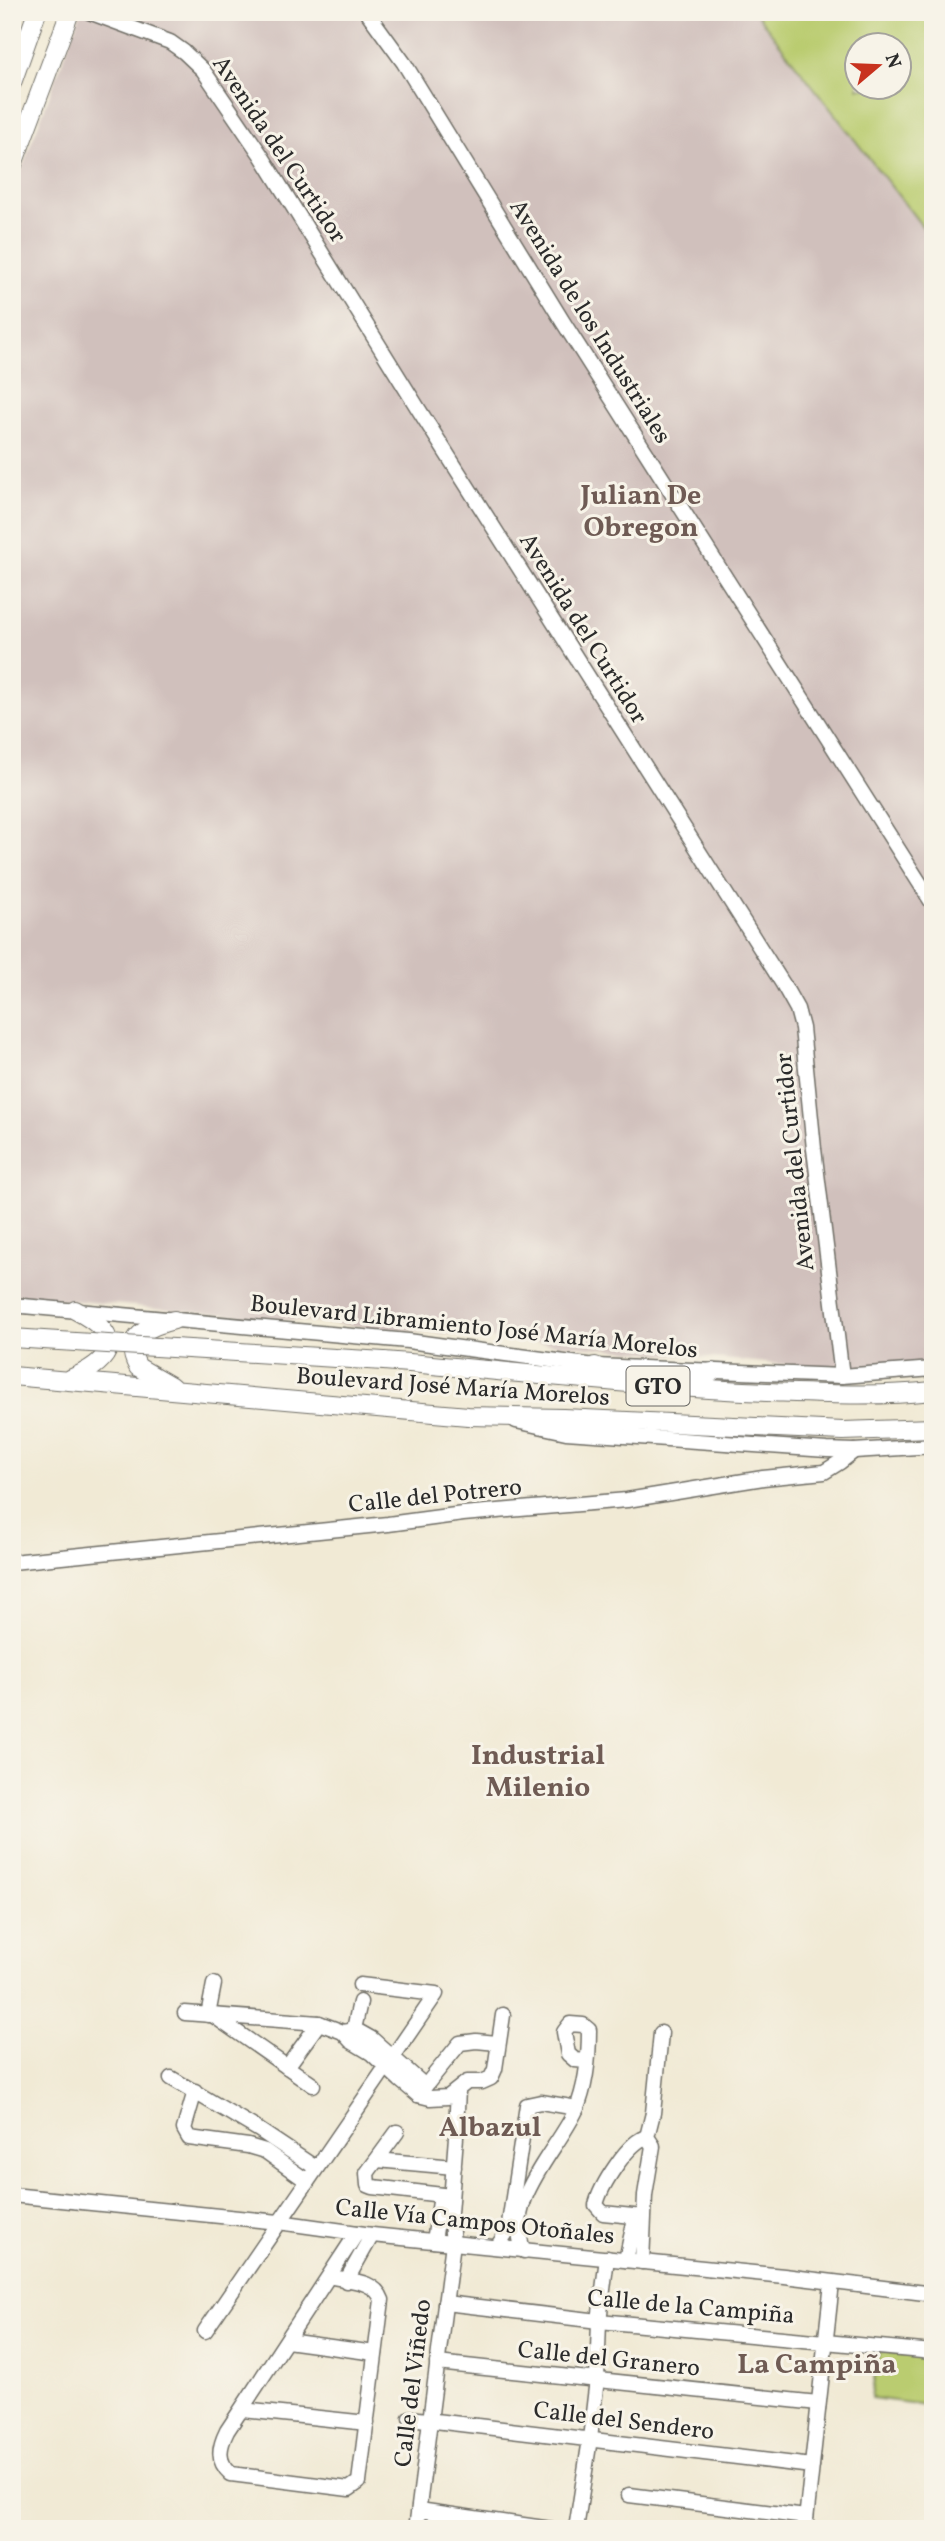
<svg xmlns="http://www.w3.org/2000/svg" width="945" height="2541" font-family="Vollkorn,serif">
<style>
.industrial{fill:#d0c0bc}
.green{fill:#bacc6f;stroke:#727c4d;stroke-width:2;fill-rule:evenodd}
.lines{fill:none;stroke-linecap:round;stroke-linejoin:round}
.minor-casing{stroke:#706e66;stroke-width:17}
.major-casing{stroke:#706e66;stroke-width:20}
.minor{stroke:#fff;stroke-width:14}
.major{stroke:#fff;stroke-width:18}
.major-bridge-casing{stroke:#706e66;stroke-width:20;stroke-linecap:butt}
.major-bridge{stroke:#fff;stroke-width:18}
.labels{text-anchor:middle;stroke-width:6;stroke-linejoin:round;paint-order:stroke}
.shield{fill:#f7f3e8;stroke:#686764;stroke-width:2}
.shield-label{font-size:23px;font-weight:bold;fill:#2b2b2b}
.street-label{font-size:24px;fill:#2b2b2b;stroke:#f7f3e8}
.quarter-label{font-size:28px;font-weight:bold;fill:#6f5b54;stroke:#f7f3e8}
</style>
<rect width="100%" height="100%" fill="#f7f3e8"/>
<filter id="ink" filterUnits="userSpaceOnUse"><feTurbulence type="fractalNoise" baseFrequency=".0143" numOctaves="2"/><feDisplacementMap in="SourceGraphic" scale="14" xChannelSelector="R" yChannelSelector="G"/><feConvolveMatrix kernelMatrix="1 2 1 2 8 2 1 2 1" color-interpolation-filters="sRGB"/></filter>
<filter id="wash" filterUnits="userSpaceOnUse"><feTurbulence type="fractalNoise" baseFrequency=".00686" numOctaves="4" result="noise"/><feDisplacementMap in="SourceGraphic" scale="28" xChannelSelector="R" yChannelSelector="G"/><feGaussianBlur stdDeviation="1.57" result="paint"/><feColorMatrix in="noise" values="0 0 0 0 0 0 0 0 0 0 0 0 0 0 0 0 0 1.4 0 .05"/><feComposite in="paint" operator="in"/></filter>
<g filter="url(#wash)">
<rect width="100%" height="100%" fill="#f1ead5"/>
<polygon class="industrial" points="81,12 764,12 933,234 933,1363 844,1370 12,1295 12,194"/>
<g class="green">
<path d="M756,12H933V240L755,12ZM858,46H900V88H858Z"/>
<polygon points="879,2351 933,2357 933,2406 871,2398"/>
</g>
</g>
<g filter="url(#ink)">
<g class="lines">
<g class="minor-casing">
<g id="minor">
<polyline points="89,12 170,42 184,52 203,70 261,155 419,410 783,984 797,1009 802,1028 814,1149 842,1376"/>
<polyline points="367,12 404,63 563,322 933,904"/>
<polyline points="12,1305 408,1341 595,1366 842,1376 933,1369"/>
<polyline points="516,1421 566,1432 827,1450 854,1451 933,1446"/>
<polyline points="12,1562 388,1524 463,1514 627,1500 763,1478 824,1472 840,1462 854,1451"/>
<polyline points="185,2013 319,2023 343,2032 351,2041 371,2053 400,2080 418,2095 430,2098 448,2097 467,2082 482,2082 491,2078 495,2069 503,2015"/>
<polyline points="208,2015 214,1984"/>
<polyline points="214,2016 313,2085"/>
<polyline points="343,2032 356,2030 372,2039 425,2086"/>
<polyline points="352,2038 360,2002"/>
<polyline points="287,2067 319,2023"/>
<polyline points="171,2078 259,2130 316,2168"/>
<polyline points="195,2091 184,2129 189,2138 248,2146 265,2151 307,2181"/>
<polyline points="418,2095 460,2043 476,2041 497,2043"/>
<polyline points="456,2129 458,2090"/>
<polyline points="397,2132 367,2173 368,2185 373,2187 451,2196"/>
<polyline points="377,2160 454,2167"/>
<polyline points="12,2195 279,2222 372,2235 784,2276 933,2294"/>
<path d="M643,2217L603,2213L596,2205C600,2187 629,2140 647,2137"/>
<polyline points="434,2241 441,2195"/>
<polyline points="497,2247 508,2230 527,2105 541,2102 577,2108"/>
<path d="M524,2251C502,2202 557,2151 576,2110C586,2087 589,2055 589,2030L583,2025L570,2024L564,2032L568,2054L575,2060L586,2061"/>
<polyline points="626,2260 635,2218"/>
<polyline points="642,2262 645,2195 653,2146 647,2137 653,2113 661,2033"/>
<path d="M329,2276C347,2281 375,2279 382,2300L359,2482L349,2489L231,2474C216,2461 219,2447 227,2431L357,2233"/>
<polyline points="346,2281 372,2235"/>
<polyline points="445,2303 599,2321 933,2352"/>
<polyline points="205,2331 436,1994 360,1985"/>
<polyline points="287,2341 375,2353"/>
<polyline points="437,2363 818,2403"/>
<polyline points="243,2410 367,2423"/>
<polyline points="410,2418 812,2466"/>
<polyline points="629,2495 806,2517"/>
<polyline points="419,2510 551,2529"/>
<polyline points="416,2529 453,2243 450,2213 456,2137"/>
<polyline points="576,2529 590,2439 597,2379 599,2321 607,2258"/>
<polyline points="805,2529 832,2283"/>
</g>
</g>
<g class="major-casing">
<g id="major">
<polyline points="12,83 37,12"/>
<polyline points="12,167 70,12"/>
<polyline points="12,1338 59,1341"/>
<path d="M384,1361C512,1371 639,1387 767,1392C822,1394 878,1397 933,1391"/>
<polyline points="595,1366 621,1378"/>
<polyline points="12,1376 468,1416 563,1418 843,1431 933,1428"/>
<path d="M68,1380C115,1360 126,1336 75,1310"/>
<path d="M171,1386L138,1367C121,1337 149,1326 174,1320"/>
<polyline points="680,1386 712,1372"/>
</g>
</g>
<use href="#minor" class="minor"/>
<use href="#major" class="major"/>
<g class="major-bridge-casing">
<polyline id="major-bridge" points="59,1341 384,1361"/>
</g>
<use href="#major-bridge" class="major-bridge"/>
</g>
</g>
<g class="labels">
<rect class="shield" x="626.5" y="1366.5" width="63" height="39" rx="5"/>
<g class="shield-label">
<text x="658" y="1394">GTO</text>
</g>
<g class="street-label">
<text transform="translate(280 149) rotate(56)" y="8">Avenida del Curtidor</text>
<text transform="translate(591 321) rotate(58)" y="8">Avenida de los Industriales</text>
<text transform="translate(584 628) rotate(58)" y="8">Avenida del Curtidor</text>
<text transform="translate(794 1162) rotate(-96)" y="8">Avenida del Curtidor</text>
<text transform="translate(474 1326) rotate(6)" y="8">Boulevard Libramiento José María Morelos</text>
<text transform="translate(453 1386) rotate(4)" y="8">Boulevard José María Morelos</text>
<text transform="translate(435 1495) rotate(-6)" y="8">Calle del Potrero</text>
<text transform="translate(475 2221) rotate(6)" y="8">Calle Vía Campos Otoñales</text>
<text transform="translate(691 2306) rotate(5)" y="8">Calle de la Campiña</text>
<text transform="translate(609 2358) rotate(6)" y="8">Calle del Granero</text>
<text transform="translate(412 2383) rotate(-83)" y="8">Calle del Viñedo</text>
<text transform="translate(624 2420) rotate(7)" y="8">Calle del Sendero</text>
</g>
<g class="quarter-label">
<text x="641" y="504">Julian De<tspan x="641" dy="32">Obregon</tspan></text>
<text x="538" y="1764">Industrial<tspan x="538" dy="32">Milenio</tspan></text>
<text x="490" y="2136">Albazul</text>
<text x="817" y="2373">La Campiña</text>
</g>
</g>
<rect width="945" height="2541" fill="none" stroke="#f7f3e8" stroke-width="42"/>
<g transform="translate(878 66) rotate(71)"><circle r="33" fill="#f7f3e8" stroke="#a5a39c" stroke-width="2"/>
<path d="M0-5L12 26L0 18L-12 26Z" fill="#c8321e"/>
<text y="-10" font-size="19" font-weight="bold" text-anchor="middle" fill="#2b2b2b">N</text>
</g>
</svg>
